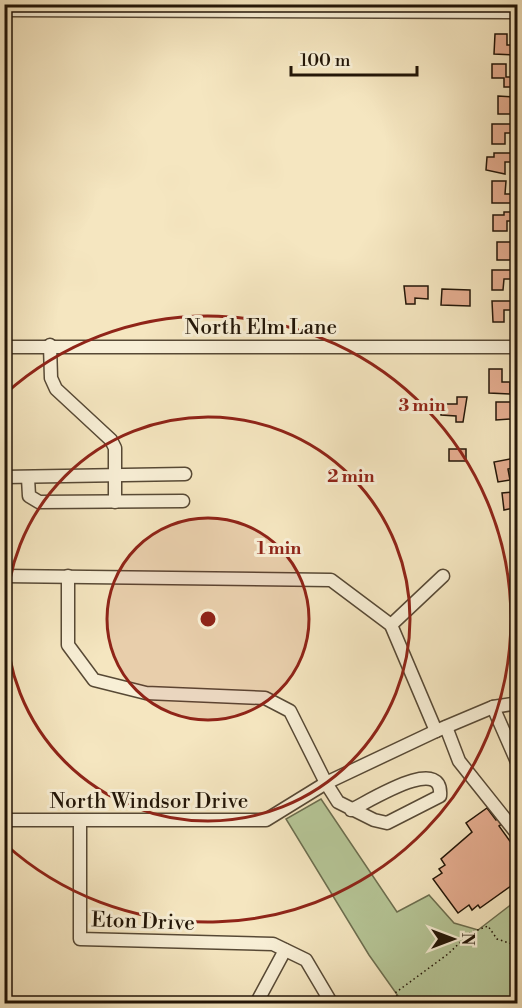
<svg xmlns="http://www.w3.org/2000/svg" width="522" height="1008" font-family="'Libre Bodoni',serif">
<style>
.green{fill:#b6c697;stroke:#6c6e4f;stroke-width:1.5}
.building{fill:#e5ad90;stroke:#221507;stroke-width:1.5}
.lines{fill:none;stroke-linecap:round;stroke-linejoin:round}
.minor-casing{stroke:#574935;stroke-width:15}
.path{stroke:#221507;stroke-width:1.5;stroke-dasharray:1.5 3;stroke-linecap:butt}
.minor{stroke:#f8efd6;stroke-width:12}
.ring{fill:none;stroke:#8f2418;stroke-width:3}
.labels{text-anchor:middle;stroke-width:6;stroke-linejoin:round;paint-order:stroke}
.street-label{font-size:21px;fill:#221507;stroke:#f8efd6}
.centre{fill:#8f2418;stroke:#f8efd6;stroke-width:3}
.ring-label{font-size:18px;text-anchor:middle;font-weight:bold;fill:#8f2418;stroke:#f8efd6;stroke-width:6;stroke-linejoin:round;paint-order:stroke}
</style>
<rect width="100%" height="100%" fill="#f5e6c0"/>
<filter id="stains"><feTurbulence type="fractalNoise" baseFrequency=".00333" numOctaves="4"/><feColorMatrix values="0 0 0 0 .2 0 0 0 0 .09 0 0 0 0 .02 0 0 0 .5 -.17"/></filter>
<radialGradient id="worn" r=".72"><stop offset=".6" stop-color="#630" stop-opacity="0"/><stop offset="1" stop-color="#630" stop-opacity=".3"/></radialGradient>
<polygon class="green" points="321,799 397,912 429,895 454,923 478,930 517,900 517,1003 403,1003 369,955 286,819"/>
<g class="building">
<polygon points="495,34 507,34 507,45 514,45 514,55 494,54"/>
<polygon points="492,64 506,64 506,77 514,77 514,87 504,87 504,78 492,78"/>
<polygon points="498,96 514,97 514,114 498,114"/>
<polygon points="492,124 514,124 514,133 505,133 505,144 492,144"/>
<polygon points="494,153 514,153 513,162 505,162 505,174 486,170 487,157 494,157"/>
<polygon points="492,181 506,181 505,194 514,194 513,203 492,203"/>
<polygon points="504,212 513,212 513,221 507,221 507,231 493,231 493,215 504,215"/>
<rect x="497" y="242" width="16" height="18"/>
<polygon points="492,270 512,270 512,279 504,279 503,290 492,290"/>
<polygon points="404,286 428,286 428,299 415,298 415,304 406,304"/>
<polygon points="442,289 470,290 470,306 441,305"/>
<polygon points="492,301 512,301 512,310 504,310 504,322 493,322"/>
<polygon points="489,369 502,369 502,382 510,382 510,394 489,393"/>
<polygon points="457,397 467,397 463,422 456,422 456,416 441,415 441,404 457,404"/>
<polygon points="496,402 511,402 511,419 496,420"/>
<rect x="449" y="449" width="17" height="12"/>
<polygon points="515,458 517,467 508,469 510,480 498,482 494,462"/>
<polygon points="518,487 518,507 504,510 502,493 513,492 512,488"/>
<polygon points="487,808 496,820 499,818 503,823 499,826 517,851 518,881 480,908 478,905 472,910 469,905 458,913 433,879 442,873 439,869 445,865 441,859 472,832 466,823"/>
</g>
<g class="lines">
<g class="minor-casing">
<g id="minor">
<polyline points="4,10 518,12"/>
<polyline points="50,345 51,378 56,389 111,440 115,448 115,502"/>
<polyline points="4,347 518,347"/>
<polyline points="4,477 185,474"/>
<polyline points="28,478 29,496 39,502 183,501"/>
<polyline points="4,576 331,580 391,625 436,731"/>
<path d="M68,576V645L94,680L146,693L265,698L290,711L326,783L338,802L374,820L387,823L440,796C444,753 368,802 351,810"/>
<polyline points="391,625 443,576"/>
<polyline points="493,707 518,764"/>
<polyline points="446,727 459,761 518,835"/>
<polyline points="4,820 266,820 326,783 436,731 493,707 518,703"/>
<polyline points="80,821 80,939 273,944 306,960 332,1004"/>
<polyline points="257,1002 285,950"/>
</g>
</g>
<polyline class="path" points="402,1004 395,993 448,954 470,933 488,926 497,939 518,946"/>
<use href="#minor" class="minor"/>
</g>
<circle cx="208" cy="619" r="101" fill="#8f2418" fill-opacity=".12"/>
<g class="ring">
<circle cx="208" cy="619" r="101"/>
<circle cx="208" cy="619" r="202"/>
<path d="M5 394A303 303 0 1 1 5 844"/>
</g>
<g class="labels">
<g class="street-label">
<text x="261" y="334">North Elm Lane</text>
<text x="149" y="808">North Windsor Drive</text>
<text transform="translate(143 921) rotate(2)" y="7">Eton Drive</text>
</g>
</g>
<circle cx="208" cy="619" r="9" class="centre"/>
<g class="ring-label">
<text x="422" y="411">3 min</text>
<text x="351" y="482">2 min</text>
<text x="279" y="554">1 min</text>
</g>
<rect width="522" height="1008" fill="none" stroke="#f5e6c0" stroke-width="24"/>
<rect x="6" y="6" width="510" height="996" fill="none" stroke="#221507" stroke-width="3"/>
<rect x="12" y="12" width="498" height="984" fill="none" stroke="#221507" stroke-width="1.5"/>
<g transform="translate(453 939) rotate(90)" stroke="#f8efd6" stroke-width="4.5" paint-order="stroke">
<path d="M0-4.5L10 22L0 15L-10 22Z" fill="#221507"/>
<text y="-9" font-size="16" font-weight="bold" text-anchor="middle" fill="#221507">N</text>
</g>
<path d="M291 66v9h126v-9" fill="none" stroke="#221507" stroke-width="3"/>
<text x="300" y="66" font-size="18" fill="#221507" stroke="#f8efd6" stroke-width="4.5" paint-order="stroke">100 m</text>
<rect width="100%" height="100%" filter="url(#stains)"/>
<rect width="100%" height="100%" fill="url(#worn)"/>
</svg>
